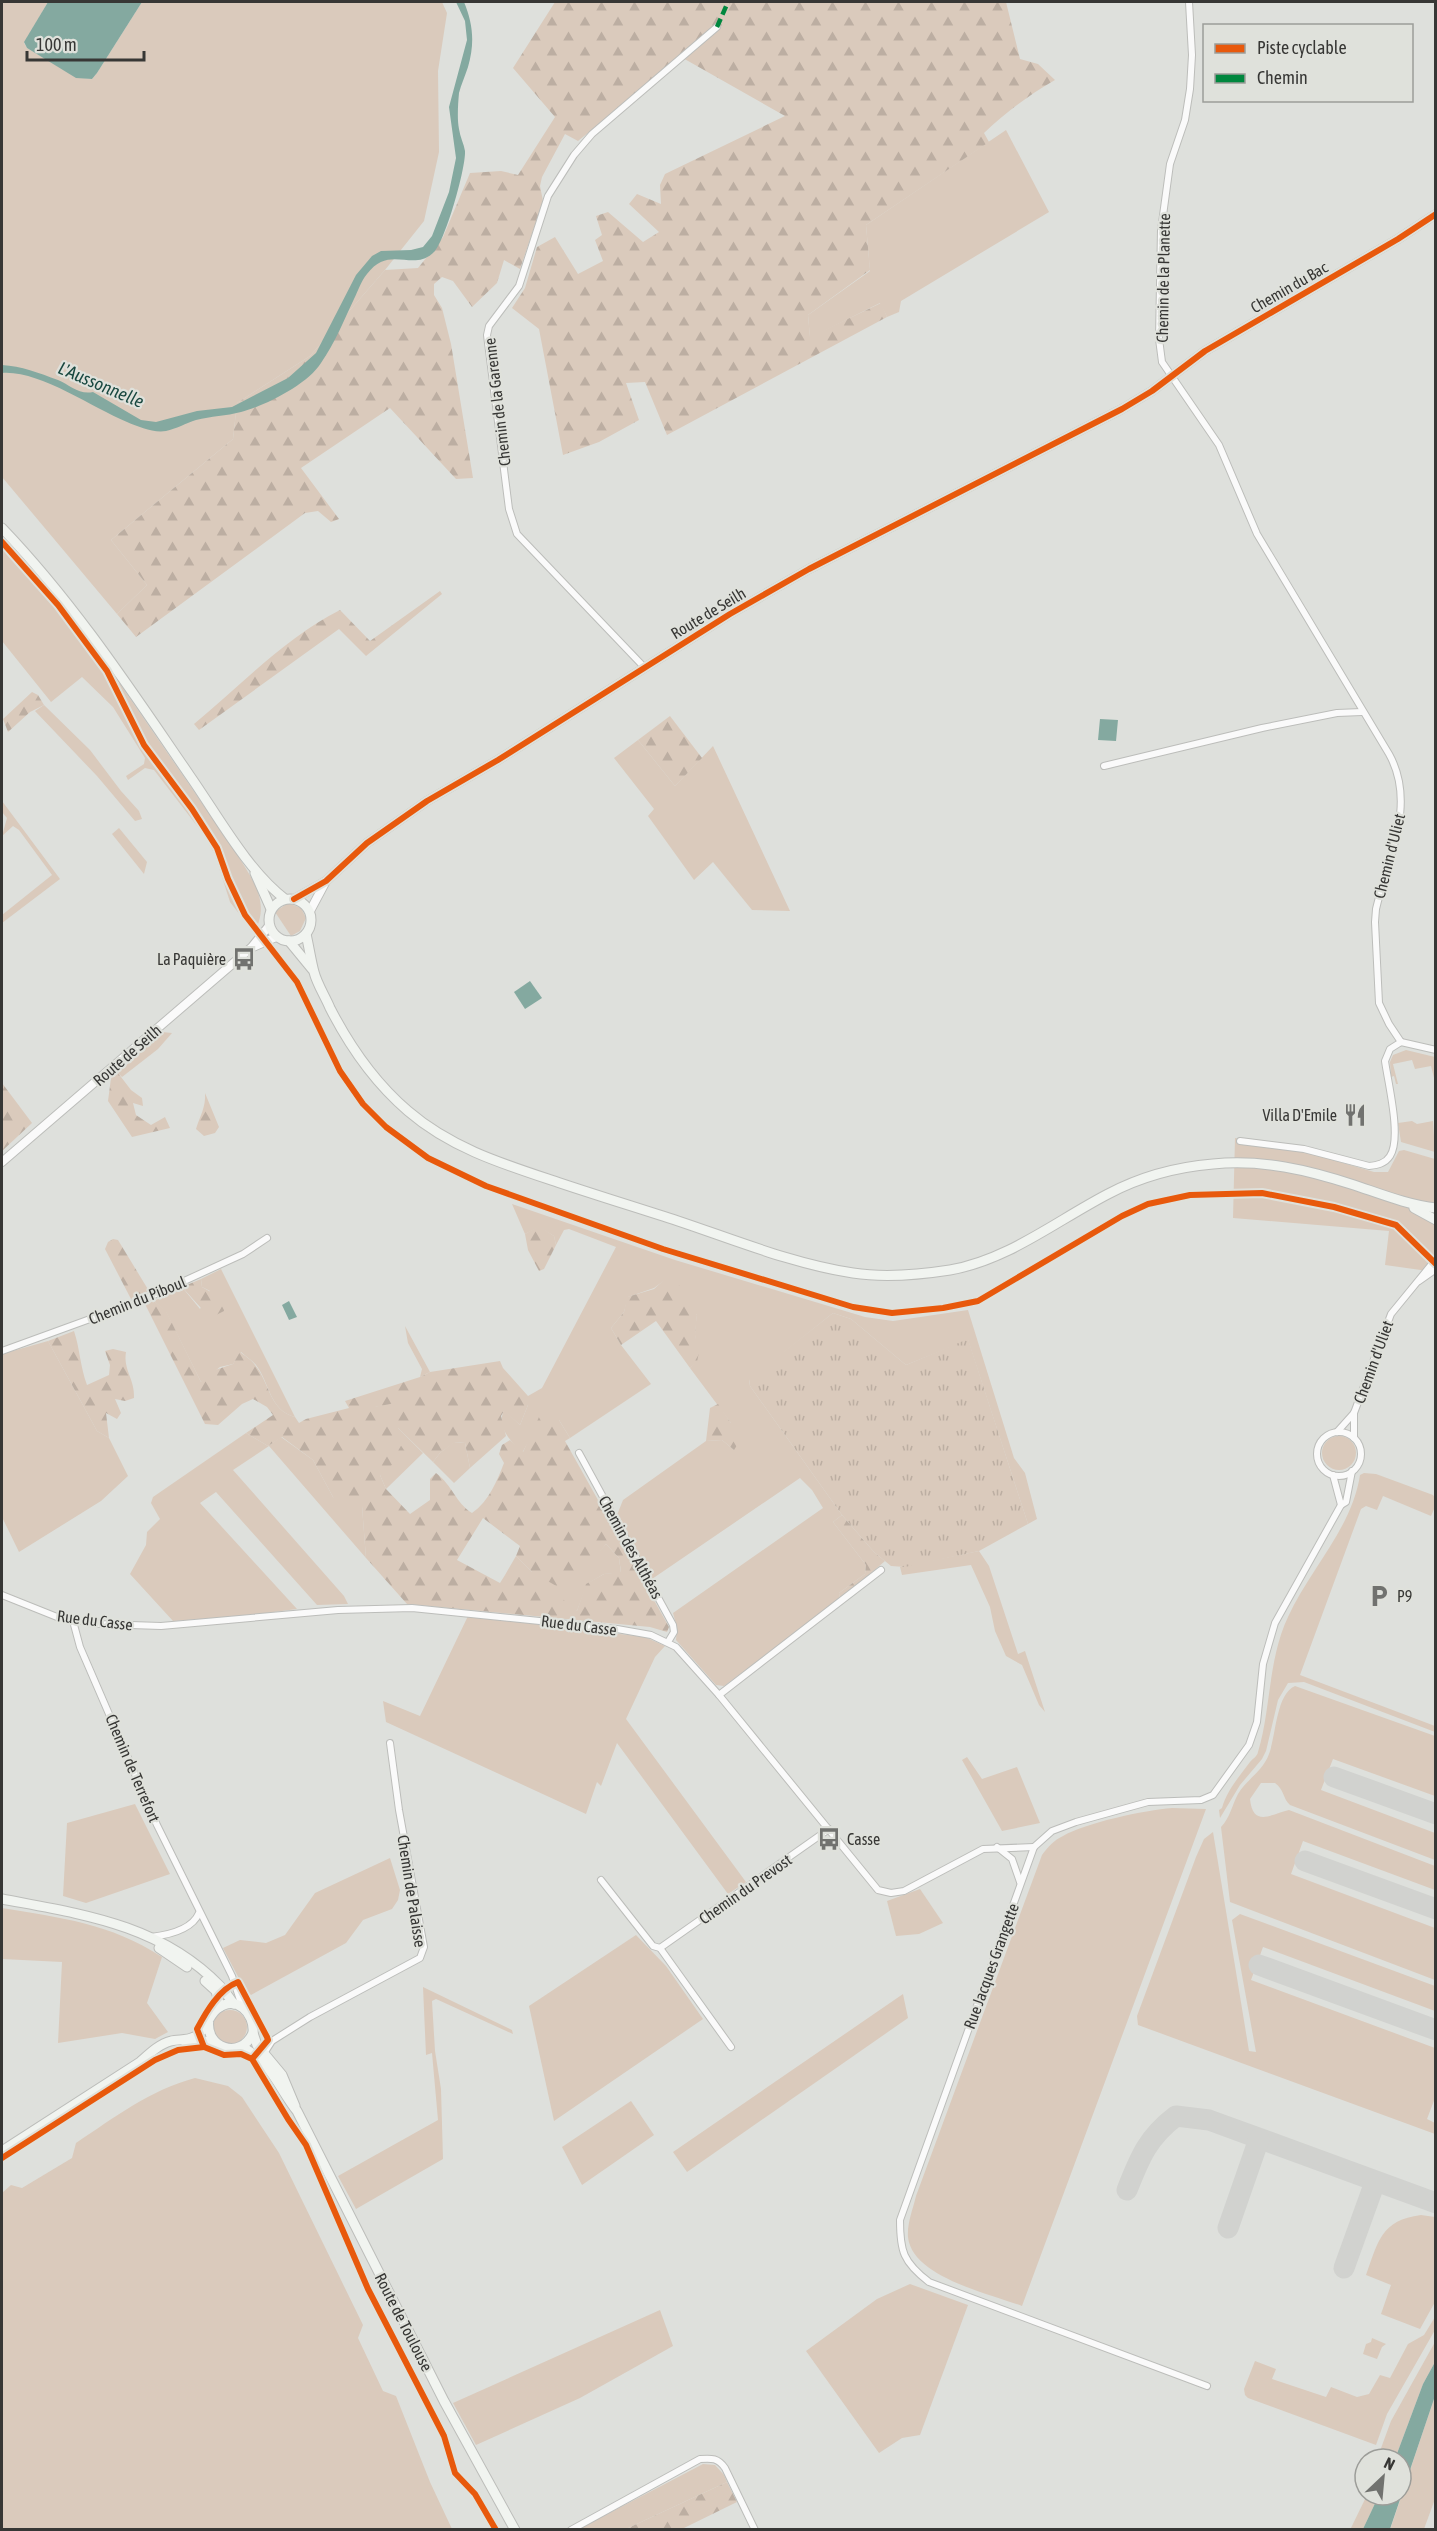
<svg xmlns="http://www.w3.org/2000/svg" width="1437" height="2531" font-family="'Asap Condensed',sans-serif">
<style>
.grass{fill:#dacabc}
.forest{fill:url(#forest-firs);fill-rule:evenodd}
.park{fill:url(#park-tufts)}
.water{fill:#84a9a0}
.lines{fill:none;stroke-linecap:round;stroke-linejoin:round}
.taxiway{stroke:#d1d2cf;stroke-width:21}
.minor-casing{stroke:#bcbdba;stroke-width:8}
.tertiary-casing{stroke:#bcbdba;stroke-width:10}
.secondary-casing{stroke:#bcbdba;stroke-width:11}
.minor{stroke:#fafafa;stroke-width:6}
.tertiary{stroke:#fafafa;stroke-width:8}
.secondary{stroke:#f1f4f0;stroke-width:9}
.quiet{stroke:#00873e;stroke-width:4.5;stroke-dasharray:9 4.5;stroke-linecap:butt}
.cycleway-casing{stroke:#dfe1db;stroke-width:10}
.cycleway{stroke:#e8590c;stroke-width:6}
.labels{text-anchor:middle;stroke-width:4.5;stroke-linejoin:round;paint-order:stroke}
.street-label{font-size:16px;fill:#373735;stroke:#dfe1db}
.poi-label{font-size:16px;fill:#373735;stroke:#dfe1db;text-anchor:end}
.water-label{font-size:18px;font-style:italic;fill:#194840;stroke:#dfe1db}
</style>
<defs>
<pattern id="forest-firs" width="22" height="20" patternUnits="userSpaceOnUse" patternTransform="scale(1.5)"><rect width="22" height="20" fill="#dacabc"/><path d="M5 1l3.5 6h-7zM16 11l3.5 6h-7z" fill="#bcaea2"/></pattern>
<pattern id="park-tufts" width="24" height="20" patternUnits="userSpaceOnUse" patternTransform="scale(1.5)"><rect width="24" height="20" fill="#dacabc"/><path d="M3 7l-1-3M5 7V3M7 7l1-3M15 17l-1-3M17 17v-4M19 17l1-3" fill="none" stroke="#bcaea2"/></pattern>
</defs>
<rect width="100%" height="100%" fill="#dee0dc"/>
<g class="grass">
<polygon points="2,2 48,2 24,43 27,48 76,77 92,79 97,73 142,2 442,2 447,13 438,71 439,152 424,221 385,270 310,356 237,403 233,439 111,540 147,585 117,614 2,477"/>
<polygon points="1006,130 1049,212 901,301 899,312 887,317 880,303 810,338 808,315 870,271 866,225"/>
<path d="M2,547L61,614L111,681L120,684L237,854C253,881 271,902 254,933L230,902L215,855L204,835L154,770L145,768L128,780L126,776L144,764L145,758L113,707L82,677L51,702L2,641Z"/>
<polygon points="44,705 90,750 121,791 139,811 142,819 135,821 97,776 35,711"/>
<polygon points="638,740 675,786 713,746 790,911 752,910 713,862 694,880 648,816 654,809 614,758"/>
<polygon points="2,801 60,879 2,923 2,915 52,875 19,830 13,826 2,836 7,818 2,812"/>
<polygon points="119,828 147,862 144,874 112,834"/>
<polygon points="288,903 301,908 306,918 300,931 291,936 275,912"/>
<polygon points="162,1032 172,1033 158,1049 122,1077 118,1073"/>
<polygon points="1406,1050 1435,1057 1435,1082 1431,1066 1415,1069 1412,1060 1393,1064 1398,1084 1396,1084 1394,1076 1391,1077 1390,1062 1393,1055"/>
<polygon points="1412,1121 1417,1124 1433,1121 1435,1152 1401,1142 1398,1123"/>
<polygon points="1235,1138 1306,1152 1374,1172 1388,1172 1399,1151 1404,1150 1435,1159 1435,1272 1385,1265 1389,1231 1233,1218"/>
<path d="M512,1204L675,1260L865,1317L893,1321L968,1310L1014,1458L1025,1473L1037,1519L1028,1524L968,1340L906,1365L851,1319L833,1313L749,1380L750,1386L842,1515L833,1522L866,1565L865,1574L839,1593L840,1600L724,1686L716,1685L676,1640L677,1628L673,1613L823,1508L812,1490L800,1478L652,1579L617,1515L623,1500L706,1441L722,1440L734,1450L731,1423L690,1368C702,1357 696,1349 695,1335C695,1328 696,1321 697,1315L665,1280L654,1288L628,1297L624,1312L611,1328L621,1345L651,1384L570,1438L559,1420L530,1439L522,1453C511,1441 496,1427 504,1410L520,1425L528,1405V1396L542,1388L616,1247L569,1229L564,1230L556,1245L554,1236L539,1227L525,1234Z"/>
<path d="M221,1269L295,1417C269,1410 270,1383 256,1365C252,1360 245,1356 241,1352L233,1364L220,1367L201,1382L166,1312L154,1301L182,1287L200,1309L210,1291L202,1287L201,1279Z"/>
<polygon points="405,1326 430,1372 420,1377 422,1369 408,1343"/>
<polygon points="48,1341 97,1431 109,1438 128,1476 101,1501 19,1552 2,1517 2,1354"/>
<polygon points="401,1401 398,1428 423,1453 386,1489 380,1475 387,1427 374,1407"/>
<polygon points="246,1433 268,1446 281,1437 313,1460 333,1497 362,1506 366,1558 269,1446 233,1470 344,1596 348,1604 317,1605 216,1492 200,1503 297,1609 243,1616 173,1621 130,1574 146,1545 147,1532 160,1519 151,1503 153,1497"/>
<circle cx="1339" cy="1453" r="17"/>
<polygon points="454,1442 465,1443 470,1468 454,1483 433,1462 440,1453"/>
<path d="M1364,1473L1376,1474L1433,1495L1435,1498V1507L1431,1516L1383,1496L1377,1510L1366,1506L1361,1509L1300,1675L1435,1726V1732L1304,1682L1288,1683L1278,1700L1266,1751L1262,1759L1240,1785L1220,1818L1219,1810L1222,1808C1227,1790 1239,1777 1250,1762C1253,1758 1257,1757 1258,1752C1271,1710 1268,1659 1288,1617C1310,1569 1352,1528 1360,1475Z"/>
<polygon points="606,1544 619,1558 621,1573 604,1574 587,1584 577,1611 505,1575 516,1556 532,1572 597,1554"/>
<polygon points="979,1551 989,1566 1018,1654 1025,1651 1045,1712 1039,1705 1022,1665 1006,1656 995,1631 990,1607 971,1565 902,1575 900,1567"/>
<polygon points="468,1616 645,1637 665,1646 655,1657 626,1719 746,1882 728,1894 617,1743 601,1786 597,1782 586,1814 386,1722 383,1701 420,1716"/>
<path d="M1295,1686L1435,1736V1796L1333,1759L1321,1790L1435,1833V1860L1290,1805C1283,1799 1284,1789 1275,1783H1261L1250,1799C1253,1829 1273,1813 1289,1810L1435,1866V1890L1303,1841L1291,1874L1435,1928V1980L1230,1902L1221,1827C1230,1818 1232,1805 1238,1794C1247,1779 1263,1771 1269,1754C1276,1736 1276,1694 1295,1686Z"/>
<polygon points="967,1757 982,1779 1017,1767 1040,1823 1002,1831 962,1760"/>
<polygon points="135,1804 170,1874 86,1903 63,1896 67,1823"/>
<path d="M1172,1808L1206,1809L1022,2306C990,2294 912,2277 908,2237C907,2223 913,2209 916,2196L1042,1855C1048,1847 1054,1840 1063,1836C1085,1823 1145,1810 1172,1808Z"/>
<polygon points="1213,1832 1249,2051 1256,2052 1232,1920 1240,1914 1435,1986 1435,2011 1263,1947 1251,1980 1435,2048 1435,2098 1427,2119 1435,2123 1435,2134 1138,2025 1137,2016 1196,1857 1204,1839"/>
<polygon points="390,1858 400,1890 398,1900 392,1909 363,1920 346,1943 251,1995 245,1990 223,1948 240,1940 266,1943 285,1935 315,1893"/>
<polygon points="920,1889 943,1923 919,1934 896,1936 887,1901"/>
<path d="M2,1908C61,1918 110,1923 162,1957L147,2003L168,2032L155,2039L122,2033L58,2043L62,1962L2,1959Z"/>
<polygon points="636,1935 666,1966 703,2019 554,2121 529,2006"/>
<polygon points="423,1987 512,2030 513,2034 436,1999 432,2001 435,2051 441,2089 443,2159 356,2209 338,2176 438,2120 432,2053 426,2055"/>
<polygon points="903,1994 908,2018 687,2172 673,2152"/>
<circle cx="230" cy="2027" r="17"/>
<path d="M195,2078L228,2086L242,2097L279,2153L363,2325L358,2338L383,2391L396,2396L430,2482L452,2529H2V2193L11,2185L22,2188L72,2158L76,2143C115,2117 150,2090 195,2078Z"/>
<polygon points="631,2101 654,2135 582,2185 562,2147"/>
<path d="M1421,2215L1435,2217V2302L1420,2329L1381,2314L1391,2285L1366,2275C1378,2242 1381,2220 1421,2215Z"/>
<polygon points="910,2284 968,2305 920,2435 902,2438 879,2453 806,2351 877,2299"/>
<polygon points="660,2310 673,2346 580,2398 476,2445 453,2403"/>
<polygon points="1435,2317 1435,2330 1387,2414 1376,2445 1248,2398 1245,2395 1244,2389 1255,2361 1276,2369 1272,2379 1326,2397 1331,2387 1357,2397 1369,2394 1380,2375 1390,2378 1408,2344 1424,2335"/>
<polygon points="1372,2338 1386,2344 1382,2347 1377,2359 1363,2354 1366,2344 1371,2342"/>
<polygon points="1435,2342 1435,2362 1423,2384 1395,2459 1377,2459 1391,2421"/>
<polygon points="1435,2396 1435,2499 1424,2529 1390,2530"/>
<polygon points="703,2464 715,2465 724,2475 727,2482 626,2529 577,2530"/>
<polygon points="1367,2495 1379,2495 1363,2529 1350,2530"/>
</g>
<g class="forest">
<path d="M555,2H1006L1020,59L1038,64L1055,80C1029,95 1006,112 984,133L989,142L866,225L870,270L808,315L810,337L881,303L887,317L667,435L645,382L626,383L639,420L599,442L563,455L539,329L512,308L525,288L537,247L555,237L578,274L603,261L595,240L602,235L596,216L608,212L643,242L659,232L629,204L637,194L661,204L660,185L665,174L785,116L681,57L578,141L565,134L542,177L540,186L543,201L520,269L504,260L497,283L472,307L453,281L442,277L434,284V295L442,308L451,344L473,478L456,479L390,408L301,468L339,519L331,522L318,511L305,513L136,637L117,614L147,585L111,540L233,439L237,403L310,356L385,270L418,268L443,237L470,173L501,171L518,175L555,117L513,68Z"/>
<path d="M440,591L442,594L366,656L339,629L199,730L194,724C241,685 285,638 340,610L370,641Z"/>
<polygon points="32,692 38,695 44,705 30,712 8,732 3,719"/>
<polygon points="670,716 702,758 675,786 638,740"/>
<polygon points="118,1073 131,1090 142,1098 143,1106 133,1103 136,1115 151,1125 165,1117 170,1128 132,1137 108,1101 111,1078"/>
<polygon points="2,1083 32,1123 2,1151"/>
<path d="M205,1093L219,1127L215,1133L204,1136L196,1129C200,1116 206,1107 205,1093Z"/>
<polygon points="539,1226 554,1236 556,1245 544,1269 539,1271 528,1250 525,1234"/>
<polygon points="113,1239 118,1240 149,1291 131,1299 105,1249 108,1242"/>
<polygon points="201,1279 202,1287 223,1299 224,1311 210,1318 182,1287"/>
<polygon points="665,1279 680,1286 697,1315 695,1335 699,1352 697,1362 690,1368 656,1321 621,1345 611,1328 624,1312 627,1297 654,1289"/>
<path d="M154,1301L166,1311L201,1382L209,1372L233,1364L240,1352C245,1356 252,1360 255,1365C270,1383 269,1410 295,1417L299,1423L306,1419L349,1408L345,1401L420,1377L430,1372L500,1361L503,1368L528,1396V1405L520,1425L504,1411L501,1416L506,1436L470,1468L465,1443L455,1442L440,1453L433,1462L398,1428L392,1412L400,1402L375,1407L406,1453L380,1475L386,1489L410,1514L430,1500V1479L436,1473C453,1486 455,1502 472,1513C489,1501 497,1481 504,1463L499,1454L502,1445L510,1440L523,1452L539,1417L559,1420L570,1438L565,1441L669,1627L667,1632L650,1627L407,1604L366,1558L362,1506L349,1510L333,1497L313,1460L282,1437L268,1446L246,1433L273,1415L267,1407L253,1399L242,1404L218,1425L205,1424L145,1304ZM483,1518L520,1546L516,1556L532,1572L565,1591L577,1581L606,1544L619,1558L621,1572L604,1574L586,1584L577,1611L554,1592L520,1577L505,1575L500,1583L457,1560Z"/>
<path d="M74,1331C80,1349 80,1366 87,1385L109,1375L110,1365L105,1351L113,1349L126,1352C123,1370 135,1379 134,1398L125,1401L115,1399L121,1413L117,1419L106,1413L109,1438L97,1431L48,1341Z"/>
<polygon points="718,1404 731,1423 749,1419 749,1426 734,1450 722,1440 706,1441 710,1408"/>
<polygon points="842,1515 874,1552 885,1561 840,1600 839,1593 865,1574 866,1565 833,1522"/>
<polygon points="727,2482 737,2502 682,2529 626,2529"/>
</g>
<polygon class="park" points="833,1313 851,1319 906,1365 968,1339 1028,1524 979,1551 905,1567 891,1566 874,1552 842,1515 750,1386 749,1379"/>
<g class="water">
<polygon points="48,2 142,2 97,73 92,79 76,78 27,48 24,42"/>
<path d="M456,2H464C473,24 475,43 468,67C465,76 461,85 459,93C458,104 457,119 459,129C460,137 464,144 465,151C466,168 446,238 435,251C414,274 390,243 367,274C361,281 358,291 354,299C344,320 335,343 321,363C308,384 265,406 241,412C226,416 211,416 196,420C186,423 176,429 166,431C153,433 139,427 127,422C91,407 39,370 2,373V365C21,366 39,373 58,380C70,385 79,395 93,392L141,420L156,422L197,411L232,407L288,378L316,353L356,275L372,256L381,251L411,250L423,247L432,236L449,192L456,158L449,107L467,40L465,21Z"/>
<polygon points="1100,719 1118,720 1116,741 1098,740"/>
<polygon points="530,981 542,998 525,1009 514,992"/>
<polygon points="289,1301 297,1317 289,1320 282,1305"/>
<polygon points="1435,2362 1435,2396 1390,2529 1363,2529 1379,2495 1401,2495 1401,2459 1395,2459 1423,2384"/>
</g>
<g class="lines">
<g class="taxiway">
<polyline points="1334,1777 1436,1814"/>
<polyline points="1305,1861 1436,1909"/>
<polyline points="1259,1965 1436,2030"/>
<path d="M1127,2190C1140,2157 1148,2137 1176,2116L1209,2120L1436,2203"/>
<polyline points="1228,2228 1259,2139"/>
<polyline points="1344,2268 1375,2182"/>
</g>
<g class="minor-casing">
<g id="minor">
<path d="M1189,2L1192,55L1190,89L1185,120L1170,164L1161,230L1159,339L1162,362L1219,445L1257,534L1389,754C1417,804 1388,858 1376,909L1375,922L1379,1003L1389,1024L1401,1042"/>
<polyline points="644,667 517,534 509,509 487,335 489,326 519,286 548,196 574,155 592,134 717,27"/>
<polyline points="1104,766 1262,728 1337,713 1362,712"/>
<polyline points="1401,1042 1436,1050"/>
<path d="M1240,1141L1304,1149L1369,1166C1377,1165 1385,1164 1390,1156C1402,1138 1388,1083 1385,1061L1390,1049L1401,1042"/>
<polyline points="1419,1281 1436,1269"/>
<polyline points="2,1351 145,1299 243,1254 267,1238"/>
<polyline points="1354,1413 1354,1438"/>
<polyline points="1337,1432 1354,1413 1391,1314 1436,1259"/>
<circle cx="1339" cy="1454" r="22"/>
<polyline points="579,1453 673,1625 674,1632 668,1642"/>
<polyline points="1333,1475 1341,1505"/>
<polyline points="2,1595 57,1617 100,1624 161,1626 338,1610 412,1608 617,1629 651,1635 676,1647 719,1695 878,1890 891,1893 904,1891 983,1849 1034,1847"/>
<polyline points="73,1621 80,1647 157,1825 232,1976 242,2006"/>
<polyline points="719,1695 881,1570"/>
<polyline points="997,1847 1012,1859 1020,1882"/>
<polyline points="601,1880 653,1946 660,1948 731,2047"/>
<path d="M151,1937C168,1935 192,1930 199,1913"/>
<polyline points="660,1948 829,1829"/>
<polyline points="263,2055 272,2041 310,2017 420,1958 424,1947 399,1810 390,1743"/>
<path d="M1207,2386L929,2282C903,2262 900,2251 900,2220L1034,1847L1052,1831L1076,1822L1148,1802L1201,1800L1213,1795L1249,1745L1257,1722L1263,1664L1275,1623L1341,1505L1346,1502L1352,1471"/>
<path d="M571,2530L700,2459C712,2458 718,2458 725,2468L755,2530"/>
</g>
</g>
<g class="tertiary-casing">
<g id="tertiary">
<polyline points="294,899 326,881 367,843 427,801 498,760 730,614 809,569 1122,409 1152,391 1205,351 1398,239 1436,214"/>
<polyline points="310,911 326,881"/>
<polyline points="253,947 276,937"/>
<polyline points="2,1162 252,947 269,926"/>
</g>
</g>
<g class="secondary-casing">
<g id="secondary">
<path d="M2,528C74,603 131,690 190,776C218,816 247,870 285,899"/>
<polyline points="255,873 271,909"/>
<circle cx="290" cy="920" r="21"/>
<path d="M306,934C309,947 311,961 314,972C317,984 325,996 330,1008C350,1047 374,1082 408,1111C452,1149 506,1165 560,1183C599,1196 638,1208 678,1221C735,1240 793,1264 853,1273C885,1278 918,1275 950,1270C1008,1260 1056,1221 1108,1194C1140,1177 1177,1167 1213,1164C1262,1159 1308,1170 1354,1185C1381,1194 1408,1205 1436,1208"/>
<polyline points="289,941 312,969"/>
<polyline points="1414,1208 1436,1220"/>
<path d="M2,1899C81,1914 160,1924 220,1986C226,1992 229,1998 234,2004"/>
<polyline points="159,1948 187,1967"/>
<polyline points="205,1981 216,1991 220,2007"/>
<polyline points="253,2033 257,2045 282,2075 295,2106"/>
<polyline points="186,2044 209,2041 216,2044"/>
<path d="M242,2047C271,2061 278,2087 297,2111L444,2401L515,2530"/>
<path d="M2,2151L140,2062C149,2054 159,2044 171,2041C178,2039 187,2041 194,2037C207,2031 207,2017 217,2009C236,1994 255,2013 253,2033C241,2060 204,2049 209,2019"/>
</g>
</g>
<use href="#minor" class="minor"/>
<use href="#tertiary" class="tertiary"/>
<use href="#secondary" class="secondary"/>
<polyline class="quiet" points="717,27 728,2"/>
<g class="cycleway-casing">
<g id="cycleway">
<polyline points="2,542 58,605 107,671 144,745 192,809 217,848 228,879 245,915 297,982 340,1071 363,1104 386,1127 428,1158 486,1186 663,1249 853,1307 892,1313 943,1308 978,1301 1122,1216 1148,1204 1190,1195 1262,1193 1334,1207 1396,1225 1436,1264"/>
<polyline points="294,899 326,881 367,843 427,801 498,760 730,614 809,569 1122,409 1152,391 1205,351 1398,239 1436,214"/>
<path d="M252,2059L268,2040L267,2037L238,1982C219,1989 206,2012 197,2029L204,2047L224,2055L241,2054L252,2059L288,2119L306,2145L368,2289L444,2436L455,2473L475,2494L496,2530"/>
<polyline points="2,2158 155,2060 178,2050 204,2047"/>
</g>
</g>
<use href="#cycleway" class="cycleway"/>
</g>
<defs>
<g id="bus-bare" transform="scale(1.8)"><path d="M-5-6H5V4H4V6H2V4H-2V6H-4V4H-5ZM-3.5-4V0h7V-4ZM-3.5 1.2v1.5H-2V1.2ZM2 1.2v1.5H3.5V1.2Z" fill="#71726f" stroke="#dfe1db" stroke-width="2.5" paint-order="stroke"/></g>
<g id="restaurant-bare" transform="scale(1.8)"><path d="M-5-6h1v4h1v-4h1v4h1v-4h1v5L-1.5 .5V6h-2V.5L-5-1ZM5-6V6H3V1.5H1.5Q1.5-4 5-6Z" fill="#71726f" stroke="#dfe1db" stroke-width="2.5" paint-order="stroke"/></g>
<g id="parking-bare" transform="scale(1.8)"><path d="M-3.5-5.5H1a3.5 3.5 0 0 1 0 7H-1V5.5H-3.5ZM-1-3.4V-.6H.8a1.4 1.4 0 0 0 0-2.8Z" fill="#71726f" stroke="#dfe1db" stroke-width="2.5" paint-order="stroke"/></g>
</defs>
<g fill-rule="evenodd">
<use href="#bus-bare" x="244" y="959"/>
<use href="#restaurant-bare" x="1355" y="1115"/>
<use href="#parking-bare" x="1379" y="1596"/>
<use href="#bus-bare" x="829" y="1839"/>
</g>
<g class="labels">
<g class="street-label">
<text transform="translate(1163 278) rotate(-89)" y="6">Chemin de la Planette</text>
<text transform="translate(1289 287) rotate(-30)" y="6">Chemin du Bac</text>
<text transform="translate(497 402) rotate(-97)" y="6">Chemin de la Garenne</text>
<text transform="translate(708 613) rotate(-31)" y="6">Route de Seilh</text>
<text transform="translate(1389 856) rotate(-76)" y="6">Chemin d'Uliet</text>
<text transform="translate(127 1055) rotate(-41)" y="6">Route de Seilh</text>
<text transform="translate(137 1300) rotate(-22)" y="6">Chemin du Piboul</text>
<text transform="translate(1373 1362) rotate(-70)" y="6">Chemin d'Uliet</text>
<text transform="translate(631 1547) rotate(61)" y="6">Chemin des Althéas</text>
<text transform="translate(95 1620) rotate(7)" y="6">Rue du Casse</text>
<text transform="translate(579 1625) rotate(7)" y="6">Rue du Casse</text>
<text transform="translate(133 1768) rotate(67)" y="6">Chemin de Terrefort</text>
<text transform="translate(745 1889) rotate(-35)" y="6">Chemin du Prevost</text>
<text transform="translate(412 1891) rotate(81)" y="6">Chemin de Palaisse</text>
<text transform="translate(991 1966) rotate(-70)" y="6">Rue Jacques Grangette</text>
<text transform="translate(404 2322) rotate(63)" y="6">Route de Toulouse</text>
</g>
<g class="poi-label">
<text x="226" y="965">La Paquière</text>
<text x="1337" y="1121">Villa D'Emile</text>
<text x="1397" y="1602" text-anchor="start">P9</text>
<text x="847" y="1845" text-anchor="start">Casse</text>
</g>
<g class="water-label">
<text transform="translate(101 385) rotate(23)" y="6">L'Aussonnelle</text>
</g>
</g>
<rect width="1437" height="2531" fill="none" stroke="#373735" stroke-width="6"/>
<rect x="1203" y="24" width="210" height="78" fill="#dfe1db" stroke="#9c9d99" stroke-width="1.5"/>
<rect x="1215" y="44" width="30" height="9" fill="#e8590c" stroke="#9c9d99" stroke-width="1.5"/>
<text x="1257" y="54" font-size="18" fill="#373735">Piste cyclable</text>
<rect x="1215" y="74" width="30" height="9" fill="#00873e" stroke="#9c9d99" stroke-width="1.5"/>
<text x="1257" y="84" font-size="18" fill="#373735">Chemin</text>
<g transform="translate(1383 2477) rotate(26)"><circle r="28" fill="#dfe1db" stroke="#9c9d99" stroke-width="1.5"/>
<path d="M0-4.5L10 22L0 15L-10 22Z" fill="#71726f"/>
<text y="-9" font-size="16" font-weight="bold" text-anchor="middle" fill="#373735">N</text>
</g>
<path d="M27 51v9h117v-9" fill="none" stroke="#373735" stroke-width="3"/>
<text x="36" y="51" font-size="18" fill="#373735" stroke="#dfe1db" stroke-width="4.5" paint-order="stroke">100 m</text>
</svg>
